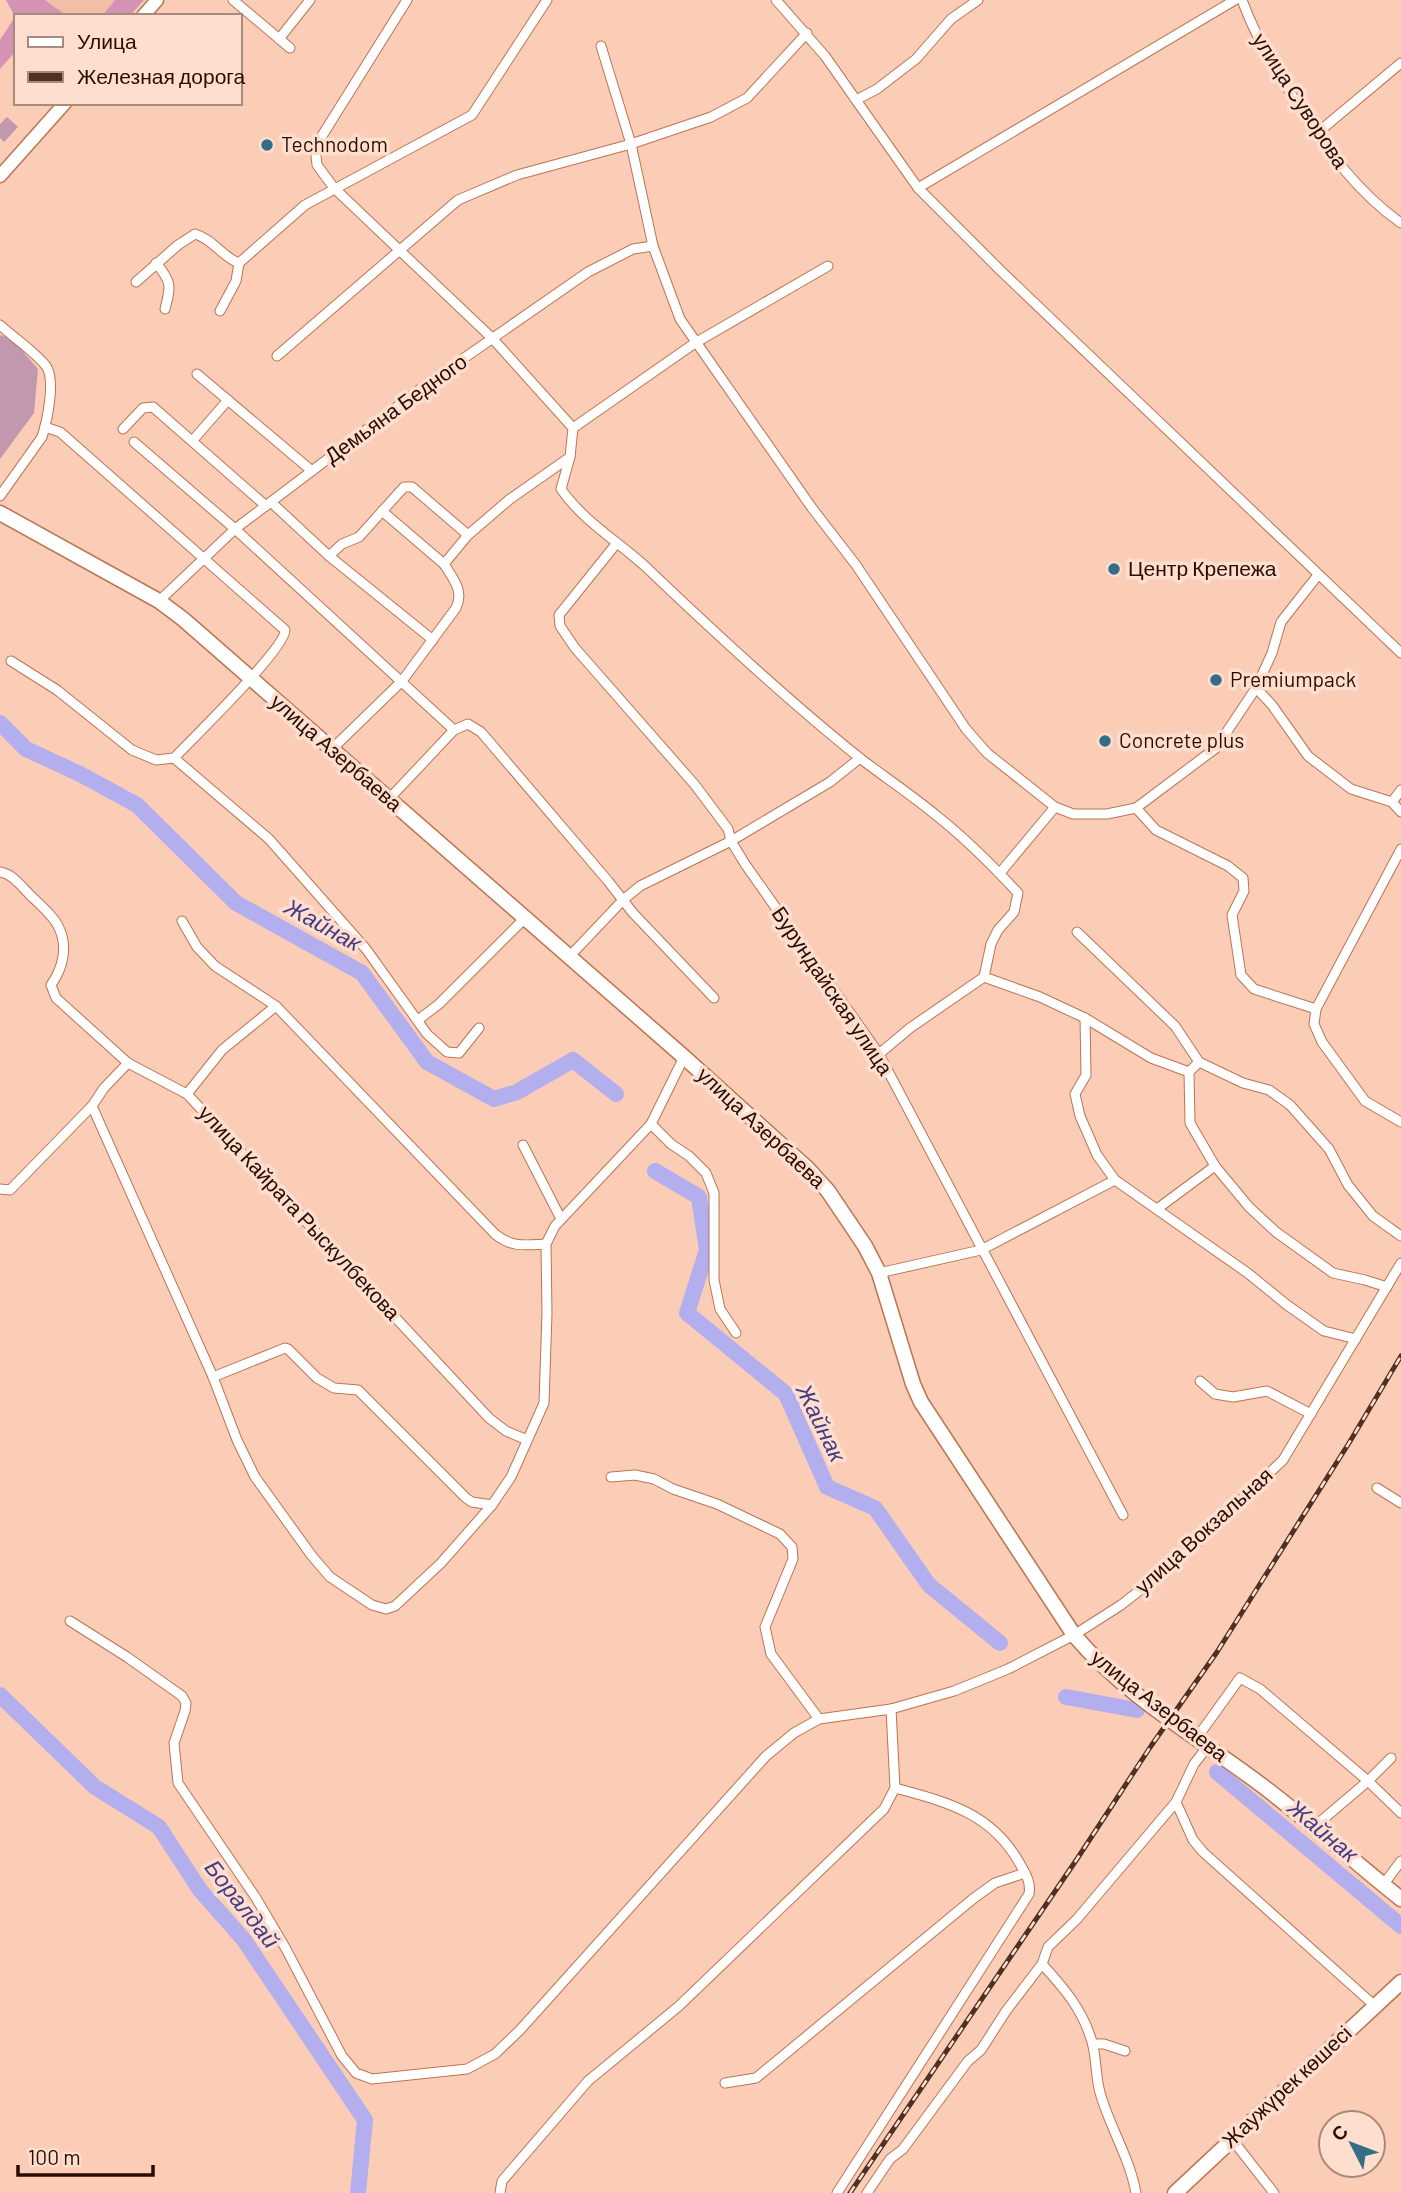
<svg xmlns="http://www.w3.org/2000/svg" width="1401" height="2193" font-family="Barlow,sans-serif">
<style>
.built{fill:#f1bea7}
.green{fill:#c198ad}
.forest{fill:#d493b5}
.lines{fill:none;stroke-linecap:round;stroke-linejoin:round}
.river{stroke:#b3afef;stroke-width:16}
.minor-casing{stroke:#bb7450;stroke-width:11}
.secondary-casing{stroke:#bb7450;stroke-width:15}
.primary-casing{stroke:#bb7450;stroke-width:17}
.minor{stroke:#fff;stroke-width:9}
.secondary{stroke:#fff;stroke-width:12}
.primary{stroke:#fff;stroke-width:14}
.rail-casing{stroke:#4f3022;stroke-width:5}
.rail{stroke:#fedecf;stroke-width:2.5;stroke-dasharray:8;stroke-linecap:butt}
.poi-dot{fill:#336e86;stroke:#fedecf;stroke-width:2.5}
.labels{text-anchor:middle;stroke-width:7;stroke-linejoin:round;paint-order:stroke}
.street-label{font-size:21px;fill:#280d01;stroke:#fedecf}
.poi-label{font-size:21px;fill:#280d01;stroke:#fedecf;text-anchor:start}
.water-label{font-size:23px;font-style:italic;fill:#463b85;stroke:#fedecf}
</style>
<rect width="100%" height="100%" fill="#fccdb6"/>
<polygon class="built" points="41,0 133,0 119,16 58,16"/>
<g class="green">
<polygon points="7,117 18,127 4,142 0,138 0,124"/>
<polygon points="0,335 12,339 38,369 34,413 0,459"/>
</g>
<g class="forest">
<polygon points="6,0 45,0 67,16 16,16 16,51 0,69 0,40 15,17"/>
<polygon points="115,0 144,0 130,16 102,16"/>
</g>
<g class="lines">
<g class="river">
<polyline points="0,723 26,749 80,774 137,805 236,903 362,973 427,1062 494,1099 517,1092 573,1060 616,1094"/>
<polyline points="655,1171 699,1197 707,1250 687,1313 786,1394 827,1487 875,1508 929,1585 1000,1643"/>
<polyline points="0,1695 95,1787 159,1827 200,1890 244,1940 365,2120 358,2193"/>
<polyline points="1066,1697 1137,1710"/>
<polyline points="1217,1772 1401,1926"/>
</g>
<g class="minor-casing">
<g id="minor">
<polyline points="233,0 290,48"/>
<path d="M407,0L315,147L317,165L334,188L493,339L573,428L570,457L561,489C583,521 619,542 647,568C716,634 786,699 861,759C886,778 913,796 937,816C966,839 993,866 1018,893L1014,912L998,930L991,944L984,977L910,1028L879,1054"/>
<polyline points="776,0 825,56 918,188 1000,270 1401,653"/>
<path d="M1242,0C1256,38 1276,71 1298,105C1327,150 1357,192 1401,223"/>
<polyline points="279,39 310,0"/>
<polyline points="601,46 631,144 653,246 680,319 812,508 856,565 966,729 987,753 1055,807 1073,814 1107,814 1136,808 1216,748 1256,688 1272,653 1281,622 1318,575"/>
<polyline points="856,100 877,89 916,59 951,19 978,0"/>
<polyline points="1316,134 1401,63"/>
<polyline points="918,188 1235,0"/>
<path d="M156,263C172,282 171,286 165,309"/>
<path d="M136,282L178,245L195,234C213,239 222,257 239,263L305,205L472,115L547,0"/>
<polyline points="220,311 236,281 239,263"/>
<path d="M0,325C14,338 34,351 46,366C56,380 47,421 42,437L0,496"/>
<polyline points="277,356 458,200 517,175 631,144 711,117 747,98 807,33"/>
<polyline points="197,374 312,471"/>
<path d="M45,427L60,432L285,630C286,648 192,739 174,758"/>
<polyline points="573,428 695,343 828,266"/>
<polyline points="123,429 143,408 153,407 266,506"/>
<polyline points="193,440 228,400"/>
<polyline points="134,442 235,529 454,730"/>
<polyline points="272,503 329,556 433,640"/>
<polyline points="382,511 444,564"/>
<polyline points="616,544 559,615 560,626 575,648 695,785 728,829 731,841 745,864 879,1054 1123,1515"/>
<polyline points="329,556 342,544 359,537 404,487 412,487 468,535"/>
<polyline points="159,601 235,529 431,381 588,272 633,249 653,246"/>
<polyline points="11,661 57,690 132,750 156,760 174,758 269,839 366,949 427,1034 447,1052 459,1053 479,1028"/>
<polyline points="1256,688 1272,705 1308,756 1351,789 1392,802"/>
<path d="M332,749L402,681L456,608C464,591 454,580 444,564L468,535L510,499L570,457"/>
<polyline points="1401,790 1392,802 1401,812"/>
<polyline points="389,799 454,730 468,724 481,732 608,881 633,913 714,998"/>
<polyline points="1136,808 1156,830 1228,866 1243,878 1244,891 1232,915 1241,975 1254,989 1316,1009"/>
<polyline points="1401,849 1316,1009 1314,1024 1322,1042 1365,1101 1401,1122"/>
<path d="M0,872C13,874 21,886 30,895C39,904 54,916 59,928C68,947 63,968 51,985L56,998L128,1063L187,1094L489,1418L506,1431L527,1440"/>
<polyline points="1000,873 1055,807"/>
<path d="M182,921L197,947L215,966L276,1006L495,1234C512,1248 525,1245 546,1244"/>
<polyline points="1077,932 1175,1026 1199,1062"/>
<polyline points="569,957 623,900 640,886 731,841 830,782 860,758"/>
<polyline points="984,977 1040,997 1085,1018 1151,1058 1189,1072"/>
<polyline points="1085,1018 1086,1075 1075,1094 1080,1116 1097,1155 1115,1180 1249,1274 1287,1305 1324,1331 1356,1339"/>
<polyline points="418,1020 439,1004 524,919"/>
<polyline points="128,1063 104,1088 92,1106 213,1377 237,1440 255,1477 312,1556 330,1577 372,1605 386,1609 395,1606 441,1563 492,1505 511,1477 544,1403 547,1313 546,1244 555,1226 651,1124 684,1057"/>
<polyline points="187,1094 222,1050 276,1006"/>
<polyline points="651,1124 671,1144 689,1156 706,1173 714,1193 714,1280 720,1309 736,1333"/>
<polyline points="523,1145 561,1219"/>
<polyline points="0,1189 10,1190 92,1106"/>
<polyline points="1157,1209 1215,1166"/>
<polyline points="879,1273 981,1250 1115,1180"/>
<polyline points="1387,1287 1365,1280 1333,1273 1276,1232 1249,1207 1215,1166 1190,1123 1189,1072 1199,1062 1243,1083 1269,1090 1290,1105 1329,1149 1348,1185 1373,1216 1401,1236"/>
<polyline points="213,1377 285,1348 288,1349 317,1378 334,1388 358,1390 466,1498 472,1502 492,1505"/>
<polyline points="1200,1381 1215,1394 1233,1397 1267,1391 1311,1414"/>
<polyline points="611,1477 635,1475 654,1479 673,1489 717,1504 780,1534 792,1547 793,1559 765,1627 771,1654 819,1719"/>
<polyline points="1377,1488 1401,1503"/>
<polyline points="70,1621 127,1657 182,1696 186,1703 185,1711 174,1743 178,1783 256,1898 286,1949 342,2056 356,2073 372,2079 467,2069 495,2054 520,2030 766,1756 794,1733 819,1719 891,1709 954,1691 1008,1669 1074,1635 1121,1605 1176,1562 1283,1460 1401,1263"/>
<polyline points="1196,1739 1240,1678 1260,1689 1368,1781 1401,1813"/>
<polyline points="1176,1802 1193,1840 1203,1852 1375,2006"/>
<polyline points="1314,1827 1368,1781 1391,1758"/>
<polyline points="1383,1885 1401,1861"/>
<path d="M1042,1964C1064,1988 1083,2010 1092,2042C1097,2059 1095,2078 1101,2096C1111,2129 1130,2159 1136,2193"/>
<polyline points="1093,2044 1104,2044 1125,2051"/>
<polyline points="725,2083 756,2078 974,1898 995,1883 1025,1873"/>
<polyline points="1231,2138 1274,2193"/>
<polyline points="500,2193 502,2181 588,2081 679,2006 884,1809 895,1788 891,1709"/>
<path d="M837,2193L1029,1894C1031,1882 1026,1875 1020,1864C992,1813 947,1802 895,1788"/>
<polyline points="867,2193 890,2159 903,2149 968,2061 981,2050 1006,2011 1042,1964 1048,1947 1077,1919 1176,1802 1194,1764 1208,1746"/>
</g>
</g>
<g class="secondary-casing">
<g id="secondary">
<polyline points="143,16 157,0"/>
<polyline points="0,176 65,103"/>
</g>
</g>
<g class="primary-casing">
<g id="primary">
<path d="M0,513L159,601L183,619L684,1057L807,1168L828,1191L865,1246L879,1273L913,1384L921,1402L1074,1635C1125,1695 1194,1735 1256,1781C1306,1818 1352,1860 1401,1899"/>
<polyline points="1175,2193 1401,1982"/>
</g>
</g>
<use href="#minor" class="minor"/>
<use href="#secondary" class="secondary"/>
<use href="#primary" class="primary"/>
<g class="rail-casing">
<polyline id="rail" points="850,2193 1077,1859 1151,1746 1217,1652 1349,1443 1401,1356"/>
</g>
<use href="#rail" class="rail"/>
</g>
<g class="poi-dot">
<circle cx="267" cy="145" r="7"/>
<circle cx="1114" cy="569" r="7"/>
<circle cx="1216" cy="680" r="7"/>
<circle cx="1105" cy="741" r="7"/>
</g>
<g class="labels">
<g class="street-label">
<text transform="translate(1300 101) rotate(57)" y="7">улица Суворова</text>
<text transform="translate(396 409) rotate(-36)" y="7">Демьяна Бедного</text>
<text transform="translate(336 753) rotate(41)" y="7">улица Азербаева</text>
<text transform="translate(832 991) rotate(56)" y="7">Бурундайская улица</text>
<text transform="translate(761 1128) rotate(43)" y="7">улица Азербаева</text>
<text transform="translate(299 1213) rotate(47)" y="7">улица Кайрата Рыскулбекова</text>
<text transform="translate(1204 1531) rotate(-42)" y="7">улица Вокзальная</text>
<text transform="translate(1159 1706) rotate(38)" y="7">улица Азербаева</text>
<text transform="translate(1287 2087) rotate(-43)" y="7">Жаужүрек көшесі</text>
</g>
<g class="poi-label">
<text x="281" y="152">Technodom</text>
<text x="1128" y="576">Центр Крепежа</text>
<text x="1230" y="687">Premiumpack</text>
<text x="1119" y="748">Concrete plus</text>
</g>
<g class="water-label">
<text transform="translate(323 925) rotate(29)" y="8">Жайнак</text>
<text transform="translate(821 1423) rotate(64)" y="8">Жайнак</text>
<text transform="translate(1323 1831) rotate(40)" y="8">Жайнак</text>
<text transform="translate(242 1904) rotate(52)" y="8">Боралдай</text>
</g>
</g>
<rect x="14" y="14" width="228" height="91" fill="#fedecf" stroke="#a88a7d" stroke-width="2"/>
<rect x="28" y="37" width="35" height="10" fill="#ffffff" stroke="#a88a7d" stroke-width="2"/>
<text x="77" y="49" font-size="21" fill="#280d01">Улица</text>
<rect x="28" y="72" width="35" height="10" fill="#4f3022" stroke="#a88a7d" stroke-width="2"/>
<text x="77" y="84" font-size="21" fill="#280d01">Железная дорога</text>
<g transform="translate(1352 2144) rotate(312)"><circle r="33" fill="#fedecf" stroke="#a88a7d" stroke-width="2"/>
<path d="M0-5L12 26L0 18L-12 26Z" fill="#336e86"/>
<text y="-10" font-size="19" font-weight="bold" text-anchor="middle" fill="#280d01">С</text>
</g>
<path d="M18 2165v10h135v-10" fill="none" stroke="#280d01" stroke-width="3.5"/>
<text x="28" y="2165" font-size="21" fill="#280d01" stroke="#fedecf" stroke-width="5" paint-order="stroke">100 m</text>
</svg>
